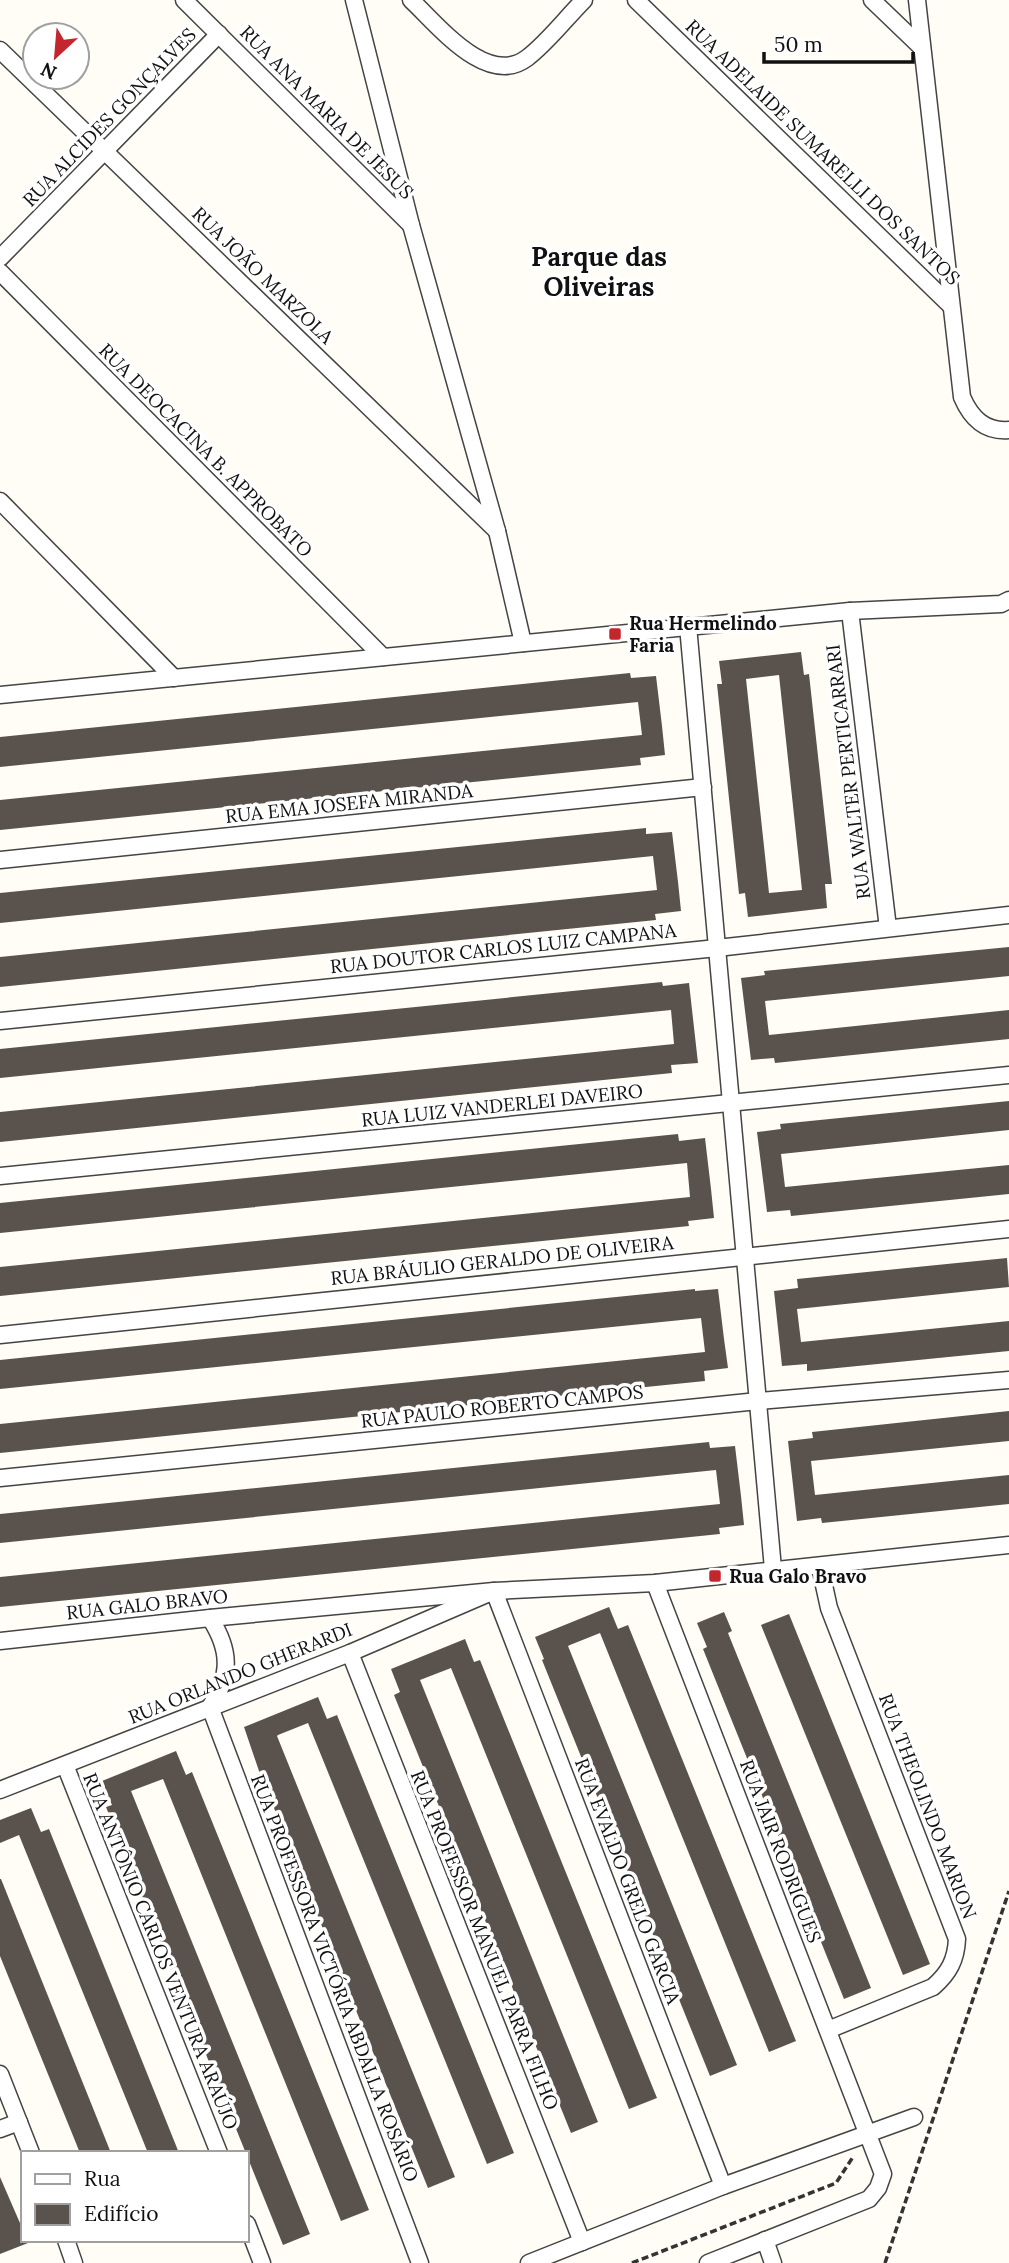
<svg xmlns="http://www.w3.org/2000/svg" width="1009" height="2263" font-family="Lora,serif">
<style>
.building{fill:#5a524d;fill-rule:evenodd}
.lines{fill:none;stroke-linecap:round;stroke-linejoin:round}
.street-casing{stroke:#444;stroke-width:19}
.path{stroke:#333;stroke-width:3.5;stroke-dasharray:7 3.5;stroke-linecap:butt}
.street{stroke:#fff;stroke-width:16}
.poi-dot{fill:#c4262e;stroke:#fff;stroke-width:2.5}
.labels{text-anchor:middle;stroke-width:7;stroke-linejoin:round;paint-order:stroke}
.street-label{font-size:19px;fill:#111;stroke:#fff}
.poi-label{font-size:19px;font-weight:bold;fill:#111;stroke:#fff;text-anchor:start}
.district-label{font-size:26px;font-weight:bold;fill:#111;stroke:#fff}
</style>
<rect width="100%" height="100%" fill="#fffdf5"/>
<g class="building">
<path d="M801,652L804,675L809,674L832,884H825L827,908L748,917L745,893L739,894L717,684H722L719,661ZM779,675L802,890L769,893L746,679Z"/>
<polygon points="630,673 631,678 656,676 662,726 665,755 640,758 641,765 0,830 0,800 642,735 638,702 0,767 0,737"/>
<polygon points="646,828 646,834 672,832 678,882 681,911 655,914 656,920 0,987 0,957 657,890 653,856 0,923 0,893"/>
<polygon points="1009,947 1009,976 765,1001 769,1035 1009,1010 1009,1039 775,1063 774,1058 751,1060 741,978 765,975 764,971"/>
<polygon points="662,982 663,986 689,983 698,1063 671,1065 672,1073 0,1142 0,1112 674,1044 671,1010 0,1078 0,1049"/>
<polygon points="1009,1101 1009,1130 781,1154 785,1187 1009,1165 1009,1194 791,1216 790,1210 767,1212 757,1132 781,1129 780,1124"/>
<polygon points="678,1134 679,1141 705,1138 711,1189 714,1218 688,1221 689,1226 0,1296 0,1267 690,1197 687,1163 0,1233 0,1203"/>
<polygon points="1007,1258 1009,1287 797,1309 801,1342 1009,1321 1009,1351 807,1371 807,1364 782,1366 774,1291 798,1288 797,1279"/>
<polygon points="695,1289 695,1291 718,1289 724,1339 728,1368 704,1371 705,1381 0,1453 0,1424 705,1352 701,1318 0,1389 0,1360"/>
<polygon points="1009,1411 1009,1441 811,1461 815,1495 1009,1475 1009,1504 822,1523 821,1518 797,1521 788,1441 813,1438 812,1432"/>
<polygon points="709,1442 710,1448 735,1446 741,1496 744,1525 719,1528 720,1534 0,1607 0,1577 720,1504 716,1470 0,1543 0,1514"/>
<polygon points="609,1607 618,1629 628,1625 796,2041 769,2052 600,1633 570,1645 568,1646 737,2065 710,2076 542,1660 544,1659 535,1637"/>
<polygon points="724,1612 732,1631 728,1633 871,1988 844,1999 703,1649 707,1647 697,1623"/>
<polygon points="789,1614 930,1964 903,1975 761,1625"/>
<polygon points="465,1639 474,1662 480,1660 657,2098 629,2109 451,1668 420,1680 598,2122 571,2133 394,1695 400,1692 391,1669"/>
<polygon points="318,1697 327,1719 337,1715 514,2153 487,2164 308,1723 278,1735 277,1736 455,2177 428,2188 259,1771 244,1727"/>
<polygon points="176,1751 186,1775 192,1772 369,2210 341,2221 163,1779 131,1791 310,2234 283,2245 106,1807 112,1805 102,1781"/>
<polygon points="31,1808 41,1832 49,1829 179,2153 148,2153 19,1835 0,1843 0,1820"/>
<polygon points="0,1879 1,1879 111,2153 80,2153 0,1956"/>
<polygon points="0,2177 23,2230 23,2240 27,2240 28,2243 0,2254"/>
</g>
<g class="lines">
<g class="street-casing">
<g id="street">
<polyline points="184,0 411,225"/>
<polyline points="354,0 411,225 497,531 523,643"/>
<path d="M411,0C438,25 487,88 527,58C547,43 566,18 584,0"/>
<polyline points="636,0 950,305"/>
<polyline points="872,0 922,48"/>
<path d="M917,0L962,397C971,418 985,432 1009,430"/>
<polyline points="0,50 497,531"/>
<polyline points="0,258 219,34"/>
<polyline points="0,272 383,657"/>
<polyline points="0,501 174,678"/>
<polyline points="850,611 888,928"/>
<polyline points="688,626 773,1569"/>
<polyline points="0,695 850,611 1001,604 1009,600"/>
<polyline points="0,860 703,787"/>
<polyline points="0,1021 717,948 1009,915"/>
<polyline points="0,1176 1009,1075"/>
<polyline points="0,1335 1009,1229"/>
<polyline points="0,1478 758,1401 1009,1380"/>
<path d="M820,1567L829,1608L957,1939C956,1960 949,1973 933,1987L828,2030"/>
<polyline points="655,1583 883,2174 878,2188 869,2199 708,2263"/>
<path d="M210,1618C231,1651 231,1675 210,1707L420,2263"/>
<polyline points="0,1641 210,1618 494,1591 655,1583 1009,1545"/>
<polyline points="350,1653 582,2242"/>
<polyline points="65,1765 219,2153"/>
<polyline points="0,1790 350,1653 494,1591 723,2186"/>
<polyline points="0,2074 31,2153"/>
<polyline points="0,2129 19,2122"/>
<polyline points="247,2224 262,2263"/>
<polyline points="66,2240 74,2263"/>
<polyline points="765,2240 773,2263"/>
<polyline points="529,2263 723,2186 914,2117"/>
</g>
</g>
<g class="path">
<polyline points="632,2263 836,2183 853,2157"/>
<polyline points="885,2263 1009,1891"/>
</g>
<use href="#street" class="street"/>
</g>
<g class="poi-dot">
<rect x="608" y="627" width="14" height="14" rx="3.5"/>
<rect x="708" y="1569" width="14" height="14" rx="3.5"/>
</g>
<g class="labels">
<g class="street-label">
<text transform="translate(327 112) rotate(45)" y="7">RUA ANA MARIA DE JESUS</text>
<text transform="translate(109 117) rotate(-46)" y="7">RUA ALCIDES GONÇALVES</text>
<text transform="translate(823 152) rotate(44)" y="7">RUA ADELAIDE SUMARELLI DOS SANTOS</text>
<text transform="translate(263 275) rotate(44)" y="7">RUA JOÃO MARZOLA</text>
<text transform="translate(206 450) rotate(45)" y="7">RUA DEOCACINA B. APPROBATO</text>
<text transform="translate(848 772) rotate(-97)" y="7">RUA WALTER PERTICARRARI</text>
<text transform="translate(349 803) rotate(-6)" y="7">RUA EMA JOSEFA MIRANDA</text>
<text transform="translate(503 948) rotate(-6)" y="7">RUA DOUTOR CARLOS LUIZ CAMPANA</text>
<text transform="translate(502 1105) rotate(-6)" y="7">RUA LUIZ VANDERLEI DAVEIRO</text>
<text transform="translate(502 1260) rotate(-6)" y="7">RUA BRÁULIO GERALDO DE OLIVEIRA</text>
<text transform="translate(502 1406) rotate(-6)" y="7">RUA PAULO ROBERTO CAMPOS</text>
<text transform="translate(147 1604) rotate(-6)" y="7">RUA GALO BRAVO</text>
<text transform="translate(240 1673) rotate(-22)" y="7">RUA ORLANDO GHERARDI</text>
<text transform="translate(928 1806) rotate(69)" y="7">RUA THEOLINDO MARION</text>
<text transform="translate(781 1851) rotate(69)" y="7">RUA JAIR RODRIGUES</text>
<text transform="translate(628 1881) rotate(69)" y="7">RUA EVALDO GRELO GARCIA</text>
<text transform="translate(485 1940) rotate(68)" y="7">RUA PROFESSOR MANUEL PARRA FILHO</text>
<text transform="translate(161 1951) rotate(68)" y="7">RUA ANTÔNIO CARLOS VENTURA ARAÚJO</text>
<text transform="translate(335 1978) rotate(69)" y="7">RUA PROFESSORA VICTÓRIA ABDALLA ROSÁRIO</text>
</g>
<g class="poi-label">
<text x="629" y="630">Rua Hermelindo<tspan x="629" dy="22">Faria</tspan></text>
<text x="729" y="1583">Rua Galo Bravo</text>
</g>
<g class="district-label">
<text x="599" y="266">Parque das<tspan x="599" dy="30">Oliveiras</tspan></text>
</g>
</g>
<rect x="21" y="2151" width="228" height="91" fill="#ffffff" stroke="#a0a0a0" stroke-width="2"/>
<rect x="35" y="2174" width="35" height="10" fill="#ffffff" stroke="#a0a0a0" stroke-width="2"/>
<text x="84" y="2186" font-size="21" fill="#111111">Rua</text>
<rect x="35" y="2204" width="35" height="21" fill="#5a524d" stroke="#a0a0a0" stroke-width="2"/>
<text x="84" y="2221" font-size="21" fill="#111111">Edifício</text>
<g transform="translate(56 56) rotate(206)"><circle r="33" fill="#ffffff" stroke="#a0a0a0" stroke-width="2"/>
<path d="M0-5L12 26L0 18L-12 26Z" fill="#c4262e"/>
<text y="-10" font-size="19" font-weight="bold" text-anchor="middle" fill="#111111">N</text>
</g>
<path d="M764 52v10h149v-10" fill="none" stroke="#111111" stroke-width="3.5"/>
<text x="774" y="52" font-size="21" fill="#111111" stroke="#ffffff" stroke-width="5" paint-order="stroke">50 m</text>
</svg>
